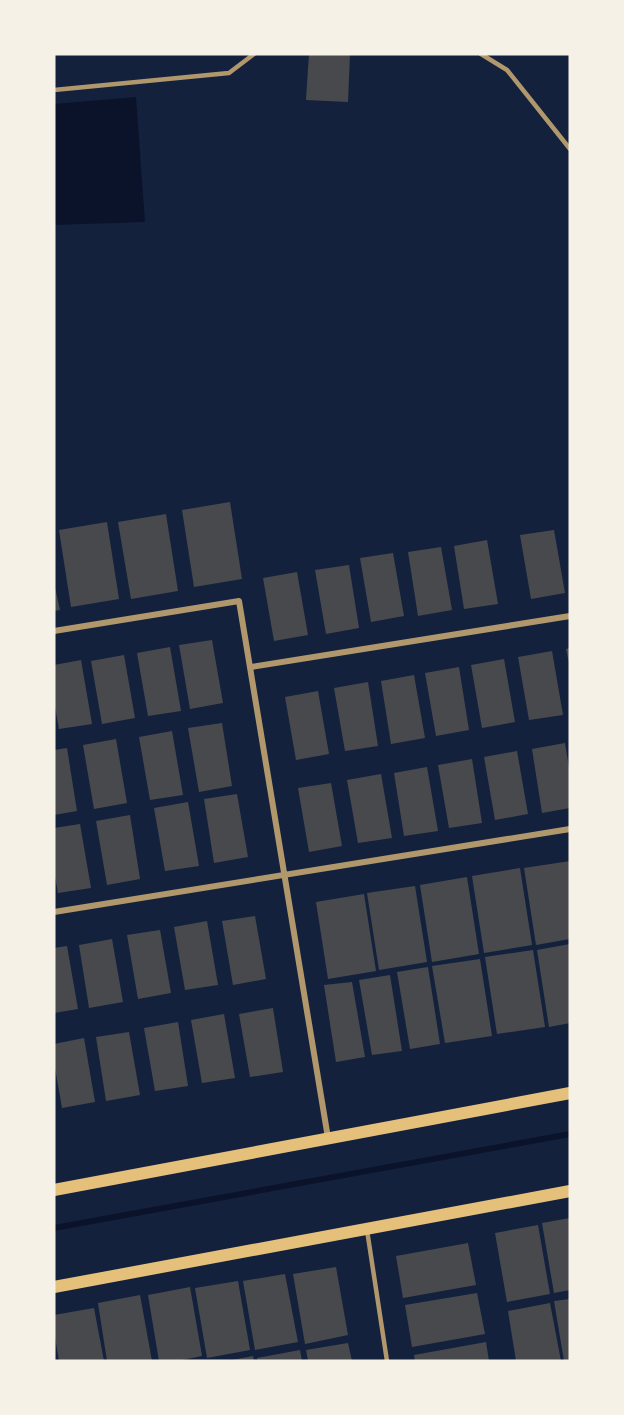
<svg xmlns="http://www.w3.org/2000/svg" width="624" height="1415" font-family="'Alegreya Sans',sans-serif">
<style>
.water{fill:#0b132b}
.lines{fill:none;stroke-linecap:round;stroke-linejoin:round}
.stream{stroke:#0b132b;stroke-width:6}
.building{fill:#48494c}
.service{stroke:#b1986c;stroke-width:4.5}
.minor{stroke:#b1986c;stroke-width:6}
.secondary{stroke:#e5c07b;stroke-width:12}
</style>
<rect width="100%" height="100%" fill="#14213d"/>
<polygon class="water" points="136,97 145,222 54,225 54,104"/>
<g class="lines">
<polyline class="stream" points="54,1228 570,1134"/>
</g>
<g class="building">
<polygon points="309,54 350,54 348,102 306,100"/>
<polygon points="230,502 242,579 194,587 182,510"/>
<polygon points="166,514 178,591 131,599 118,522"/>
<polygon points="107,522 119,599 71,607 59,530"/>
<polygon points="554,530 565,593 531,599 520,535"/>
<polygon points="487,540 498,604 464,609 454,546"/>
<polygon points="441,547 452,610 418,616 408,552"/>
<polygon points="393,553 404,616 371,622 360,558"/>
<polygon points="349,565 359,628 326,634 315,570"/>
<polygon points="297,572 308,635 274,641 263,578"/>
<polygon points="54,583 60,610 54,611"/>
<polygon points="212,640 223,703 190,709 179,645"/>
<polygon points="170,647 181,711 148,716 137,653"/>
<polygon points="570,648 570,663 569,663 566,649"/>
<polygon points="552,651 563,715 529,720 518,657"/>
<polygon points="124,655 135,718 102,724 91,661"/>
<polygon points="504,659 515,722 482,728 471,665"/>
<polygon points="81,660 92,724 59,729 54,701 54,665"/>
<polygon points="459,667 469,730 436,736 425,673"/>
<polygon points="414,675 425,738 391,744 381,681"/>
<polygon points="368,682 378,746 345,751 334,688"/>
<polygon points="318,691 329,754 296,760 285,697"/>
<polygon points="222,723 232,786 199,792 188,728"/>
<polygon points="172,731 183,795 150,800 139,737"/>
<polygon points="116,739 127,803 94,809 83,745"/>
<polygon points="565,743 570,774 570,808 542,813 532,749"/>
<polygon points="67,748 77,811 54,815 54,750"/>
<polygon points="517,751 528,814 495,820 484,757"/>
<polygon points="472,759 482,823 449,828 438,765"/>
<polygon points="427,767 438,831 404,836 394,773"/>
<polygon points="381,774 392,838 358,843 347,780"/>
<polygon points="331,783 342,846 309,852 298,788"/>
<polygon points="237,794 248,857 214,863 204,799"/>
<polygon points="188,802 199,866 165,871 154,808"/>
<polygon points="130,815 140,879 107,885 96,821"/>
<polygon points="80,824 91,888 58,893 54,871 54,828"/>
<polygon points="570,861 570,939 536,945 524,868"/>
<polygon points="520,868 532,945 484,953 472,876"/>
<polygon points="467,877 479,954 432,962 420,885"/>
<polygon points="415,886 427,962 379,970 367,893"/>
<polygon points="364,894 376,971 328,979 316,902"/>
<polygon points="255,916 266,979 233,985 222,921"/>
<polygon points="207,921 218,985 185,990 174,927"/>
<polygon points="160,930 171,993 138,999 127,935"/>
<polygon points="112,939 123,1002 89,1008 79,945"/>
<polygon points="570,944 570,1023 549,1027 537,950"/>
<polygon points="67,946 78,1009 54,1013 54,948"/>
<polygon points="533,950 545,1027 497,1034 485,957"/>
<polygon points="480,959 492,1036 445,1043 432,966"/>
<polygon points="428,967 440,1044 410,1049 397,972"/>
<polygon points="390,975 402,1051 372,1055 359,980"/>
<polygon points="352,982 365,1057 336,1062 324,985"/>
<polygon points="273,1008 283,1072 250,1077 239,1014"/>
<polygon points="224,1014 235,1078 202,1083 191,1020"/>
<polygon points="178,1022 188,1086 155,1091 144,1028"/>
<polygon points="129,1032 140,1095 106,1101 96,1037"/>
<polygon points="84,1038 95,1102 62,1108 54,1062 54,1044"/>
<polygon points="570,1218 570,1290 554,1293 542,1223"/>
<polygon points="538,1225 550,1294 507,1302 495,1233"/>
<polygon points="468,1243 476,1285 403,1298 396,1256"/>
<polygon points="336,1267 348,1335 305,1344 293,1274"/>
<polygon points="285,1274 298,1342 255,1350 243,1281"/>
<polygon points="238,1281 250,1350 207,1358 195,1288"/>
<polygon points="190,1287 202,1356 177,1361 159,1361 148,1295"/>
<polygon points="477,1293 485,1334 412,1347 405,1305"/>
<polygon points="140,1295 152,1361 107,1361 98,1303"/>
<polygon points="570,1299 570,1361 564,1361 554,1301"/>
<polygon points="550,1303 561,1361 516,1361 508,1311"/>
<polygon points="94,1308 104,1361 59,1361 54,1331 54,1315"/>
<polygon points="486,1342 489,1361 415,1361 414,1355"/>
<polygon points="348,1343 352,1361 308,1361 306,1350"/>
<polygon points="300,1350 302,1361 258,1361 257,1358"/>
<polygon points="253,1356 254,1361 232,1361 232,1360"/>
</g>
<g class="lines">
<g class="service">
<polyline points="481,54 507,70 570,149"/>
<polyline points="54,90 229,73 254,54"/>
<polyline points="367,1230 387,1361"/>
</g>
<g class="minor">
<polyline points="54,631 239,601 328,1138"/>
<polyline points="251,667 570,616"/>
<polyline points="54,912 570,829"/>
</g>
<g class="secondary">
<polyline points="54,1190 570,1093"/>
<polyline points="54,1287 570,1191"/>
</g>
</g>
<rect width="624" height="1415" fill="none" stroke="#f6f1e7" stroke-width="111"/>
</svg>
